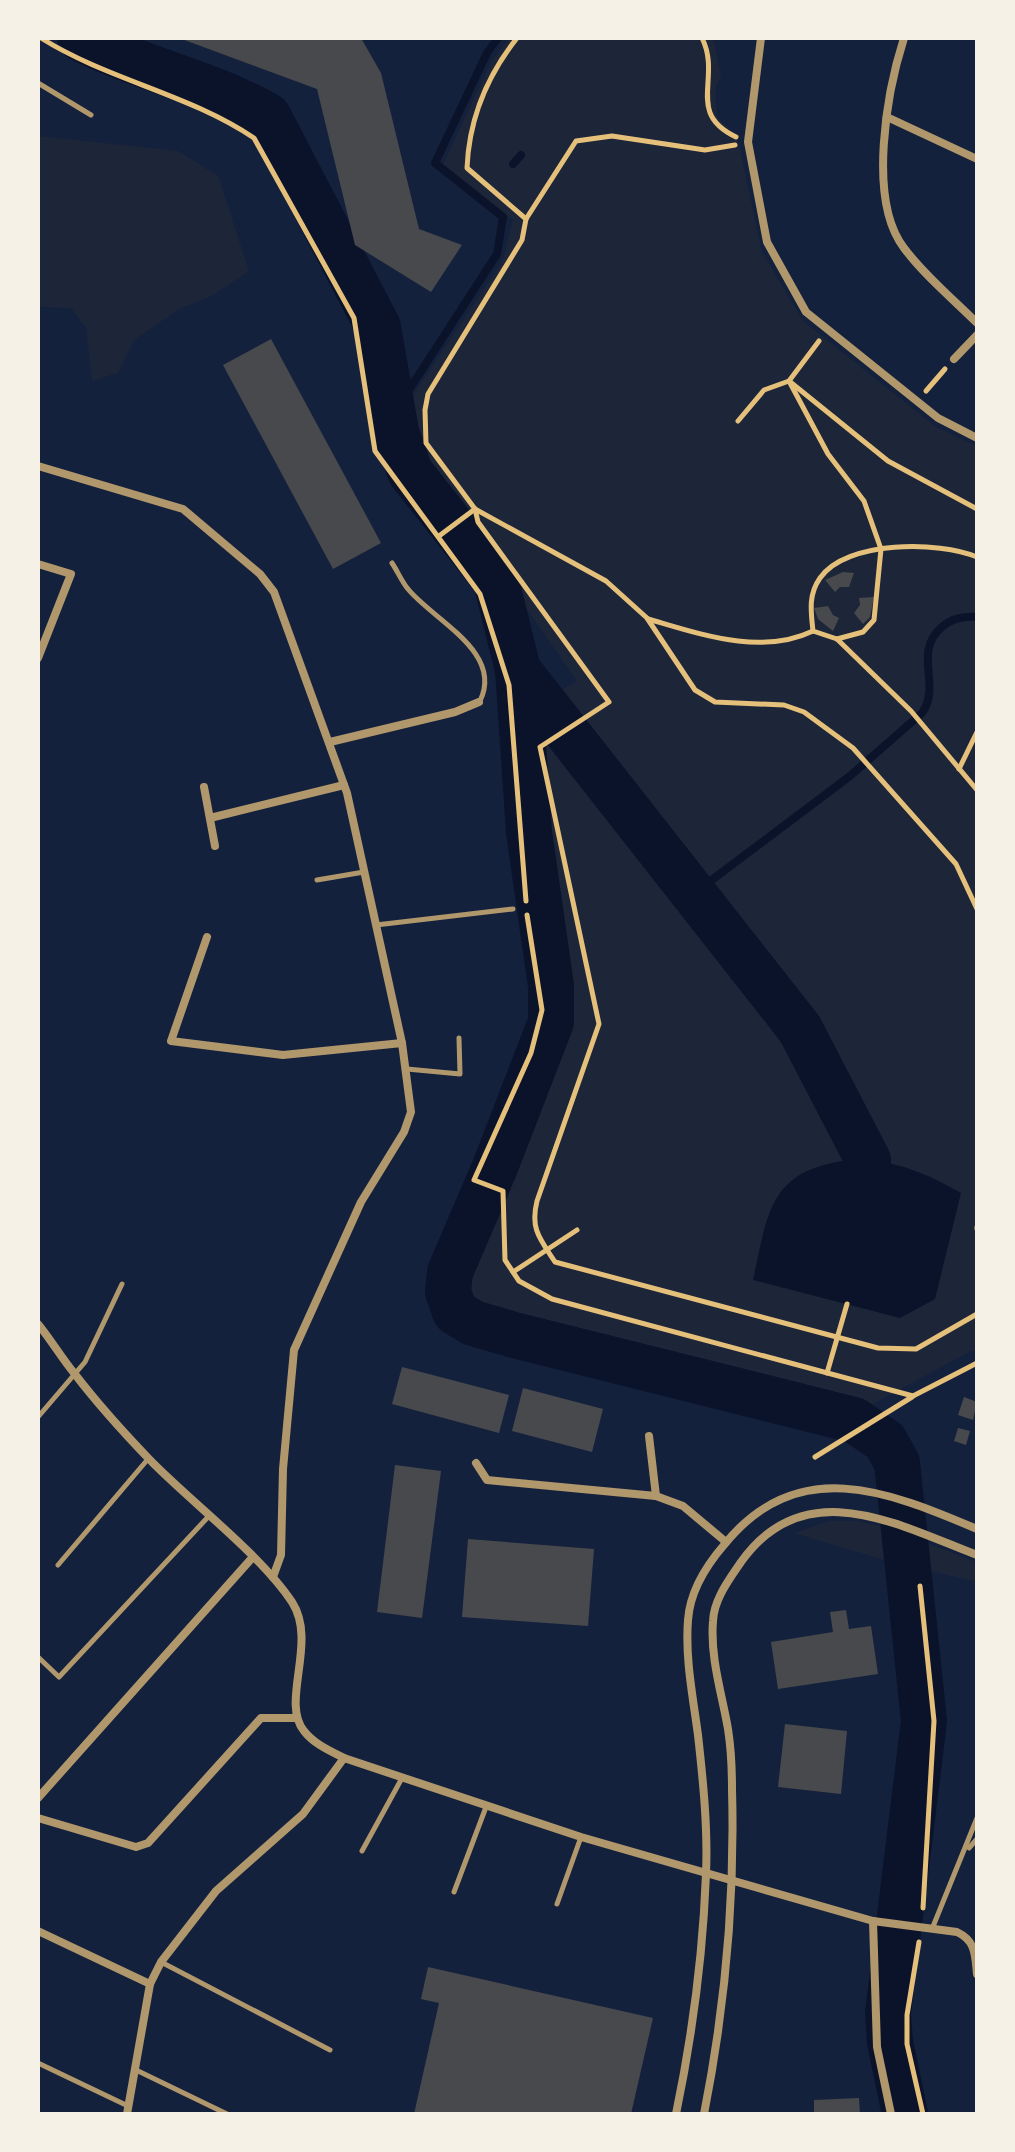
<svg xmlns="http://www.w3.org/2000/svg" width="1015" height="2152" font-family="Roboto,sans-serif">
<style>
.green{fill:#1d2539}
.water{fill:#0b132b}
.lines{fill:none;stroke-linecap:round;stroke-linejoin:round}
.stream{stroke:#0b132b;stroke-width:8}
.river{stroke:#0b132b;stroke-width:46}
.building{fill:#48494c}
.path{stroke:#e5c07b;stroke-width:5}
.service{stroke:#b1986c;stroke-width:5}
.minor{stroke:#b1986c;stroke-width:8}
</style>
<rect width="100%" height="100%" fill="#14213d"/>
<g class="green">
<polygon points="509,38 713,38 721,75 715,90 717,117 737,136 762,252 803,321 936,427 977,446 977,1351 971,1351 858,1412 475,1313 458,1294 458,1270 548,1019 524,711 577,681 412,445 409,414 414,394 503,260 513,220 442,167 491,62"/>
<polygon points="38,136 178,151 218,176 249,271 212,296 179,309 134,340 118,373 92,381 86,328 71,308 38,307"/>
<polygon points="829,1521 857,1521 885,1527 888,1561 794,1533"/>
<polygon points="889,1528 918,1539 920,1570 891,1562"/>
<polygon points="921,1541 977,1562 977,1582 923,1569"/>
</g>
<path class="water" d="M859,1159C897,1161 928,1174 961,1193L935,1299L900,1318L753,1280C769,1206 771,1167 859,1159Z"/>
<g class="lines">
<g class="stream">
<polyline points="513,164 521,155"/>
<polyline points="394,413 497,254 503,217 435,163 487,53 498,38"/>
<path d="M693,894L850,776L922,713C942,685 912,652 942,627C952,618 964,616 977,617"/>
</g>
<g class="river">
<path d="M80,38C140,69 209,82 268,116L378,327L396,432L410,472L496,581L518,670L529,832L551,986V1022L495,1167L450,1272L448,1292L455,1312L473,1323L514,1335L854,1420L885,1441L897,1463L924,1721L888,2013L890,2042L905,2114"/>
<polyline points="518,670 800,1029 868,1160"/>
</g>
</g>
<g class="building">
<polygon points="179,38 361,38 381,73 419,229 462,245 431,292 355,245 317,89"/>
<polygon points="271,339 381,543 333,569 223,365"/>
<polygon points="843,572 854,573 849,587 840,587 835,592 825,580"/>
<polygon points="874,597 870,617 863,624 854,613 860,605 859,598"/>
<polygon points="828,606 833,615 839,618 833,631 818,619 814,608"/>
<polygon points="402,1367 509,1395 499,1433 392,1404"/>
<polygon points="523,1388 603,1409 592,1452 512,1431"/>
<polygon points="964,1397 977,1402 973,1420 958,1415"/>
<polygon points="958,1428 970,1431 966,1445 954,1441"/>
<polygon points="395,1465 441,1471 422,1618 377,1612"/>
<polygon points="468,1539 594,1549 588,1626 462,1617"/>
<polygon points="846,1610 849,1629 871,1626 878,1674 778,1689 771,1642 833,1632 830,1612"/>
<polygon points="785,1724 847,1731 841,1794 778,1787"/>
<polygon points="428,1967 653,2018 631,2114 414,2114 439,2003 421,1999"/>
<polygon points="859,2098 860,2114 814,2114 814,2100"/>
</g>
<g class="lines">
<g class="path">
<path d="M41,38C108,80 189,94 254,138L354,318L375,451L480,594L509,685L526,901"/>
<path d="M517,38C487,76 469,119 467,168L526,219L522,240L428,394L425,410L426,443L475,509L606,581L647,618L695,690L715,702L784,705L804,712L853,748L956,864L977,909"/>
<path d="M702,38C722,78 685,113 736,137"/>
<polyline points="526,219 576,141 612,136 705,150 735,145"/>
<polyline points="819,341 789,381 828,454 864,501 881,549 874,620 863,632 837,639"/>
<polyline points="926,391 945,369"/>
<polyline points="738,421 764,390 789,381 888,461 977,509"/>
<path d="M475,509L478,522L609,702L540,747L599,1024L537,1201C530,1229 540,1239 555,1262L878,1348L916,1349L977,1314"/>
<polyline points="439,536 475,509"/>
<path d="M977,557C939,541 847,540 820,578C808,595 811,612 813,631L837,639L911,711L977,790"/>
<path d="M648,619C700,634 761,656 813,631"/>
<polyline points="959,769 977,732"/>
<polyline points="527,915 542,1010 531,1053 474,1180 503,1191 505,1260 519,1281 552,1299 913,1396 977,1363"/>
<polyline points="977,1227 977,1229"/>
<polyline points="513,1272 577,1230"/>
<polyline points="827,1373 847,1304"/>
<polyline points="815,1457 912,1397"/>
<polyline points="920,1586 934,1721 923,1908"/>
<polyline points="919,1942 907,2015 907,2044 923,2114"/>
</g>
<g class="service">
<polyline points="38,83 91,115"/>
<path d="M392,563C398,572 402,582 408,589C433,620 504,652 480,701"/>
<polyline points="317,880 364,872"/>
<polyline points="376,925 513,909"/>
<polyline points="407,1069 460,1074 459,1038"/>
<polyline points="38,1417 85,1362 122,1284"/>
<polyline points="58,1565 148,1459"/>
<polyline points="38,1657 59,1677 208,1517"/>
<polyline points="969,1848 977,1839"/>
<polyline points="362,1851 402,1778"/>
<polyline points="454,1892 486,1807"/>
<polyline points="557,1904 581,1837"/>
<polyline points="932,1929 977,1818"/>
<polyline points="161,1962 330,2050"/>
<polyline points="38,2063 128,2106"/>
<polyline points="136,2070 227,2114"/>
</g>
<g class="minor">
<polyline points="761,38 748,142 767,242 806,312 938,418 977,438"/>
<path d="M904,38C887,91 867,200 904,248C924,275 953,299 977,323"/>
<polyline points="887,117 977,159"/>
<polyline points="954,359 977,335"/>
<polyline points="38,466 183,509 260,574 274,592 347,793 402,1043 411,1112 404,1132 361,1202 294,1350 283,1469 281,1555 273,1577"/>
<polyline points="38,564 71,574 38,658"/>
<polyline points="330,742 455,712 479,702"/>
<polyline points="204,787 215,846"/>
<polyline points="210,818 344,785"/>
<polyline points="207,937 171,1041 283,1055 402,1043"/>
<path d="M38,1324C51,1340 61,1357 74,1373C97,1403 124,1433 150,1460C192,1503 260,1554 292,1602C318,1642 280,1702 304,1731C314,1744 330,1751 344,1758L581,1837L873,1921L957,1932C976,1941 975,1955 977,1974"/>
<polyline points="649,1436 656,1496"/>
<polyline points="476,1463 487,1480 656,1496 683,1506 726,1542"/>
<polyline points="38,1798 252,1558"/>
<polyline points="38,1818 136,1847 148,1843 261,1718 297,1718"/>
<polyline points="873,1921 877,2047 891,2114"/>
<polyline points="38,1931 150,1984"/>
<polyline points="127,2114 150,1984 161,1962 216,1891 303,1814 344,1758"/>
<path d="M676,2114C692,2037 703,1953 706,1874C708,1828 703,1780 698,1735C693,1697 685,1659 688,1620C690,1591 705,1567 724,1545C797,1454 888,1491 977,1529"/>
<path d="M704,2114C725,2008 735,1897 732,1789C732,1769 731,1748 728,1729C722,1694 710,1658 713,1621C714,1599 729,1580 741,1562C805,1472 898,1525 977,1555"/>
</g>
</g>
<rect width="1015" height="2152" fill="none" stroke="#f6f1e7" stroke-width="80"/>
</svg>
